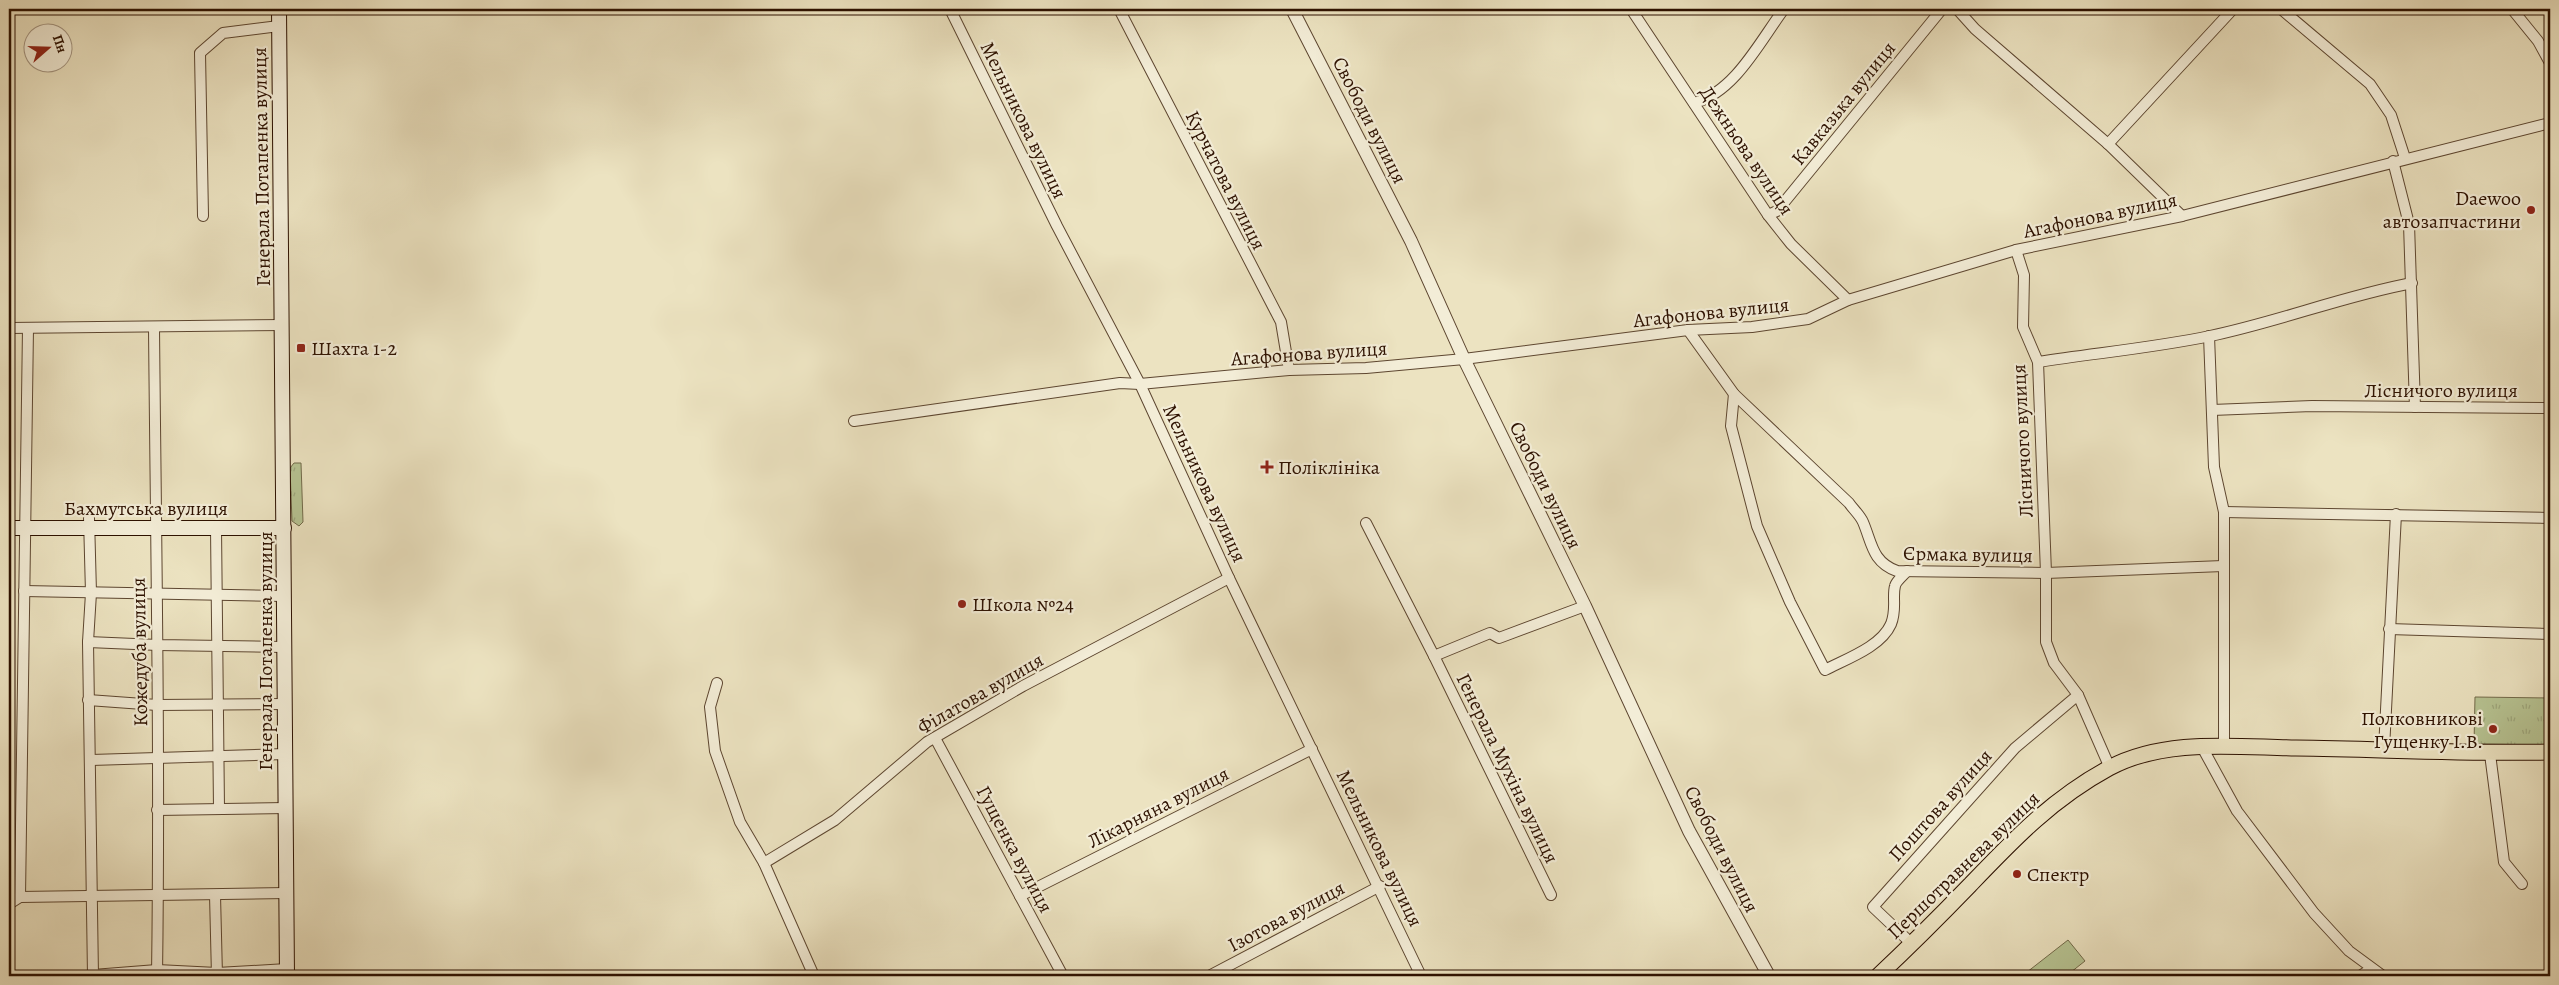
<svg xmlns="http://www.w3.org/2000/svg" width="2559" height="985" font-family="Alegreya,serif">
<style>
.grass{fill:url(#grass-tufts);stroke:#726a4a}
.park{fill:#b7c493;stroke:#726a4a}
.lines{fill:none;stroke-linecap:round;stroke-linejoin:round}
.minor-casing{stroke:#5d4630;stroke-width:12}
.tertiary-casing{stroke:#5d4630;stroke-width:14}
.secondary-casing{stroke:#2d1100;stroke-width:16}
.primary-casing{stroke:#2d1100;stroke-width:17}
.minor{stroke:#f3edd7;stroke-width:10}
.tertiary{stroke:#f3edd7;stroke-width:12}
.secondary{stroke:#f3edd7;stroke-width:14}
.primary{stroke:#ece3c1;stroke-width:15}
.poi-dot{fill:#8f2418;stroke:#f3edd7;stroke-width:2}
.labels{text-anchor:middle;stroke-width:4.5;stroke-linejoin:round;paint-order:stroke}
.street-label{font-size:20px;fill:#2d1100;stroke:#f3edd7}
.poi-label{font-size:20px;fill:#2d1100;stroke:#f3edd7;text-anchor:start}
</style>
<defs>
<pattern id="grass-tufts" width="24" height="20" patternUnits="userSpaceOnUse" patternTransform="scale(1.25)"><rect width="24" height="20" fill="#b7c493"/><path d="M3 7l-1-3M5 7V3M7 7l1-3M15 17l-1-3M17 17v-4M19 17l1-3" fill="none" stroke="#9ea77d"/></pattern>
</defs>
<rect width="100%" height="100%" fill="#ece3c1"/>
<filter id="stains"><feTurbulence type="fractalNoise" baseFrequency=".004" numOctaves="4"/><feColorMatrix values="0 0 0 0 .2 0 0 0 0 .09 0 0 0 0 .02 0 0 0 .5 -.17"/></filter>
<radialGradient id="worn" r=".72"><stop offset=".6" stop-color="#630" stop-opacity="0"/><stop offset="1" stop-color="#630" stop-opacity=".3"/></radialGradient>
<g class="grass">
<polygon points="294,463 301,463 303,522 299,526 292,521 290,468"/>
<polygon points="2475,697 2550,698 2550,745 2474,744"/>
</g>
<polygon class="park" points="2068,940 2085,961 2066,976 2022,976"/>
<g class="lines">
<g class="minor-casing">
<g id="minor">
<polyline points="950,9 1057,226 1140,384 1229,578 1421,976"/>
<polyline points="1119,9 1281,322 1289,370"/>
<polyline points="1631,9 1768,215 1791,244 1848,300"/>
<polyline points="1957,9 1975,29 2108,144 2182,216"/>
<polyline points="2281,9 2370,84 2391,115 2405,158"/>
<polyline points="2512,9 2538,41 2550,63"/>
<path d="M1694,103C1735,92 1760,41 1784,9"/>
<polyline points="2108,144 2233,9"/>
<polyline points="2393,161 2409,224 2415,407"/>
<polyline points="1768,215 1777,211 1942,9"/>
<polyline points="203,216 200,53 223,33 279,26"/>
<polyline points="2016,250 2024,275 2023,327 2038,362 2046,573 2046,642 2054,663 2078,695 2110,768"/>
<path d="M154,327C156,543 160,760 157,976"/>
<polyline points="9,328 283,325"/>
<path d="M1688,330L1734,394L1849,503C1853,509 1860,515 1863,522C1872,543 1872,562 1897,571L2046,573L2223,566"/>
<polyline points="2209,336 2214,467 2224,512 2224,747"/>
<path d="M2038,362C2095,353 2153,348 2210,336C2278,322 2343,296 2412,283"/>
<path d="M1734,394L1731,426L1757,526L1790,602L1825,670C1846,659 1881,647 1891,624C1897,609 1892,597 1895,586C1896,581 1904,575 1907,571"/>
<polyline points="2212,410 2312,406 2550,408"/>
<polyline points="854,421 1120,383 1140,384 1289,370 1366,368 1464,359 1688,330 1752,327 1808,319 1848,300 2016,250 2182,216 2550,123"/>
<polyline points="2224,512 2550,518"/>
<polyline points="89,518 91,593 88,642 93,976"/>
<polyline points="1366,523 1434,656 1551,895"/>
<polyline points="216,528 219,809"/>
<polyline points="24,591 284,596"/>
<polyline points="2389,629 2550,634"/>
<polyline points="88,642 158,645 284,647"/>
<polyline points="1434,656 1490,633 1499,638 1585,606"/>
<polyline points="717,683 710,707 715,751 740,822 764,863 814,976"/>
<polyline points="88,700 157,705 285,704"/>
<polyline points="935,738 1063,976"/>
<polyline points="2202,747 2237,811 2314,913 2349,951 2383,976"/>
<polyline points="2384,749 2396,514"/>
<polyline points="2490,754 2504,862 2522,884"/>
<polyline points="91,760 285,754"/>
<polyline points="157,810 286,808"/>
<polyline points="764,863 835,820 927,742 1023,686 1229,578"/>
<polyline points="215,895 217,976"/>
<polyline points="1020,896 1312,749"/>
<polyline points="20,897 286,893"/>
<polyline points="1912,944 1873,907 2015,748 2078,695"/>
<polyline points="9,948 9,904 20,897 28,328"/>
<polyline points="93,975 157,970 217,973 287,969"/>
<polyline points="1209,976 1380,886"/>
<polyline points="2360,976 2371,969"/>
</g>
</g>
<g class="tertiary-casing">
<polyline id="tertiary" points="1292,9 1411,241 1464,359 1585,606 1689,831 1769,976"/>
</g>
<g class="secondary-casing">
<g id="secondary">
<polyline points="279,9 287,976"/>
<polyline points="9,528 284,528"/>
</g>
</g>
<g class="primary-casing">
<path id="primary" d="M1878,976C1910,946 1940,916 1970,885C2014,839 2052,799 2109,768C2165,738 2234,747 2296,748C2381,749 2465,754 2550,752"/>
</g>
<use href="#minor" class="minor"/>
<use href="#tertiary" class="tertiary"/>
<use href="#secondary" class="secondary"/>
<use href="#primary" class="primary"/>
</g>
<g class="poi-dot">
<circle cx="2531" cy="210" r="5"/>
<rect x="296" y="343" width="10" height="10" rx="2.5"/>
<path d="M1264.5 459.5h5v5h5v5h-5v5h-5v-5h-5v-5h5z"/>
<circle cx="962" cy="604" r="5"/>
<circle cx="2493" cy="729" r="5"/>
<circle cx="2017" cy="874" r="5"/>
</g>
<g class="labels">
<g class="street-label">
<text transform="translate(1843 103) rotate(-51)" y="7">Кавказька вулиця</text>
<text transform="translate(1024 120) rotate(64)" y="7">Мельникова вулиця</text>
<text transform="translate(1370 120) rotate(63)" y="7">Свободи вулиця</text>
<text transform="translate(1747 150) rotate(56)" y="7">Дежньова вулиця</text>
<text transform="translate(261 167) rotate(-91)" y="7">Генерала Потапенка вулиця</text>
<text transform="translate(1226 180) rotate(63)" y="7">Курчатова вулиця</text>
<text transform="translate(2100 215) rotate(-12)" y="7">Агафонова вулиця</text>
<text transform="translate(1711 312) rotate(-6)" y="7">Агафонова вулиця</text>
<text transform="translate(1309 353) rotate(-4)" y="7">Агафонова вулиця</text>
<text x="2441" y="397">Лісничого вулиця</text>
<text transform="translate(2022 441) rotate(-93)" y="7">Лісничого вулиця</text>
<text transform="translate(1205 483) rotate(65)" y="7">Мельникова вулиця</text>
<text transform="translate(1546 485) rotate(64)" y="7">Свободи вулиця</text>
<text x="146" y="515">Бахмутська вулиця</text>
<text transform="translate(1968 554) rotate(1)" y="7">Єрмака вулиця</text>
<text transform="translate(265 651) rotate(-90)" y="7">Генерала Потапенка вулиця</text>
<text transform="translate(139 652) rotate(-91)" y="7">Кожедуба вулиця</text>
<text transform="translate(980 693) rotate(-30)" y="7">Філатова вулиця</text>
<text transform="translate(1508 768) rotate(64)" y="7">Генерала Мухіна вулиця</text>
<text transform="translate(1940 805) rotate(-48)" y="7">Поштова вулиця</text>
<text transform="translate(1158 807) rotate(-27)" y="7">Лікарняна вулиця</text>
<text transform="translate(1380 848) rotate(64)" y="7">Мельникова вулиця</text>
<text transform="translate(1015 849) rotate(62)" y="7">Гущенка вулиця</text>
<text transform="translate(1722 849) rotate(63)" y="7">Свободи вулиця</text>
<text transform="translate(1963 865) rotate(-44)" y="7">Першотравнева вулиця</text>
<text transform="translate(1286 916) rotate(-28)" y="7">Ізотова вулиця</text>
</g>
<g class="poi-label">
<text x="2521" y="205" text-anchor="end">Daewoo<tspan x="2521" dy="23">автозапчастини</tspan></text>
<text x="311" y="355">Шахта 1-2</text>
<text x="1278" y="474">Поліклініка</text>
<text x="972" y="611">Школа №24</text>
<text x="2483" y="725" text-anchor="end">Полковникові<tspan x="2483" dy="23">Гущенку І.В.</tspan></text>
<text x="2027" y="881">Спектр</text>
</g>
</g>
<rect width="2559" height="985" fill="none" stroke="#ece3c1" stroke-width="30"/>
<rect x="10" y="10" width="2539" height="965" fill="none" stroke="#2d1100" stroke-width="2.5"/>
<rect x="15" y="15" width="2529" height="955" fill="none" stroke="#2d1100"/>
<g transform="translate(48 48) rotate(70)"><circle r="24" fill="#f3edd7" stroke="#a49581"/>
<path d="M0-4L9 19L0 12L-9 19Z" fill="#8f2418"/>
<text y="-8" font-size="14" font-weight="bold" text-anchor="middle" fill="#2d1100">Пн</text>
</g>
<rect width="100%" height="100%" filter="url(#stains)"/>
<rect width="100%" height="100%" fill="url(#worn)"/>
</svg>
